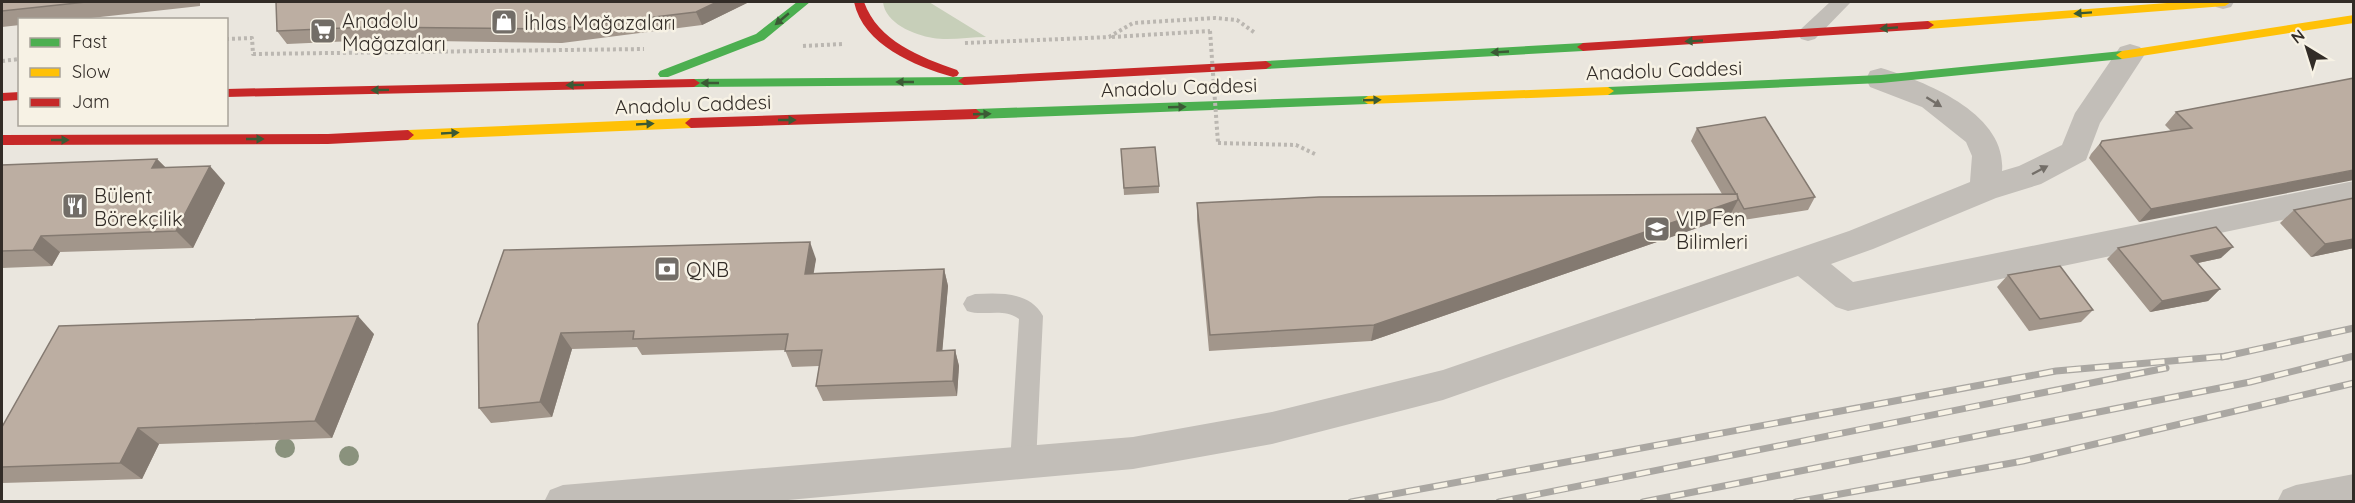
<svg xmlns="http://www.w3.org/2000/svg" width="2355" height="503" font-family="Quicksand,sans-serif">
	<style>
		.green { fill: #c7cfb9 }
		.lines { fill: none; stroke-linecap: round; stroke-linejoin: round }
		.path { stroke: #bbb7b1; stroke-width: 4; stroke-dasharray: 3 3; stroke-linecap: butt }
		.lane { fill: #c2beb8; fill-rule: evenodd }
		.street { fill: #c2beb8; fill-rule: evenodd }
		.fast { fill: #4caf50; fill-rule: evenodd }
		.slow { fill: #ffc107; fill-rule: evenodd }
		.jam { fill: #c62828; fill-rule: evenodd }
		.rail-casing { stroke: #aaa7a2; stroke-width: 7 }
		.rail { stroke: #f7f2e5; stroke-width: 4.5; stroke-dasharray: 14; stroke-linecap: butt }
		.path-bridge { stroke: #bbb7b1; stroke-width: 4; stroke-dasharray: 3 3; stroke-linecap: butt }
		.tree { fill: #8a927d }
		.wall { fill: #a2968b }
		.shaded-wall { fill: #847a71 }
		.building { fill: #bcaea2; stroke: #847a71; stroke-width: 1.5 }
		.oneway { fill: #3b5a35 }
		.oneway2 { fill: #736e68 }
		.labels { text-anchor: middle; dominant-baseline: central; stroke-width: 5; stroke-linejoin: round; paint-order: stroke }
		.poi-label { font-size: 20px; fill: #322c27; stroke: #f7f2e5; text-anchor: start }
		.street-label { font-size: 20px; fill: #322c27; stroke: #f7f2e5 }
	</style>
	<rect width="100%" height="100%" fill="#eae6de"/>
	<path class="green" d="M 883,2 L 929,2 L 986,37 C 969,37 949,41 933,38 C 914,35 885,23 883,2 Z"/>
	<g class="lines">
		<g class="path">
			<path d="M 1112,37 L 1210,31"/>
			<path d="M 226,39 L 252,38 L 253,54 L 644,49"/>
			<path d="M 965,43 L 1109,37 L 1133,23 L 1215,18 L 1237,20 L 1255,33"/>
			<path d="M 803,46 L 843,44"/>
			<path d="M 2,61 L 20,59"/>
			<path d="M 1218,143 L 1296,145 L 1317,155"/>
		</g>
		<g class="lane">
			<path d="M 1830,2 L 1851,2 L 1815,39 L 1808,41 L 1801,39 L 1798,34 L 1801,29 Z"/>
			<path d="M 2213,2 L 2234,2 L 2231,7 L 2223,9 L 2216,7 Z"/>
			<path d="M 975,294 C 999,293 1030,291 1043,316 L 1036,463 L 1032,471 L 1023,474 L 1014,471 L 1010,463 L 1019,319 C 1003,307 984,317 967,311 L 963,304 L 967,297 Z"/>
		</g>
		<g class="street">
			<path d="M 2130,44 L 2140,47 L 2145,54 L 2100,123 L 2086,160 L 2041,184 L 1996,198 L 1873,249 L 1831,264 L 1853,282 L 2354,181 L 2354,205 L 1848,311 L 1836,307 L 1798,276 L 1443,400 L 1272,444 L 1133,469 L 766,502 L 544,502 L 550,490 L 563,485 L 1133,437 L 1272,412 L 1443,370 L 1849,231 L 1970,182 L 1972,156 L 1966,142 L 1922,107 L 1870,87 L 1866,79 L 1870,71 L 1881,68 C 1927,82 2007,114 2002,171 L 2019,166 L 2062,145 L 2075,113 L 2120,47 Z"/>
			<path d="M 2354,474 L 2354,502 L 2277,502 L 2283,490 L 2296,485 Z"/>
		</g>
		<g class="fast">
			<path d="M 797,2 L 810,2 L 764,40 L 668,77 L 660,77 L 658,74 L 660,71 L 756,34 Z"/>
			<path d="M 1583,43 L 1589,47 L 1583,51 L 1266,69 L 1260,65 L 1266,61 Z"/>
			<path d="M 2122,51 L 2128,55 L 2122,59 L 1881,83 L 1608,95 L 1602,91 L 1608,87 L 1881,75 Z"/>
			<path d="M 964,77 L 970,81 L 964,85 L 694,87 L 688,83 L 694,79 Z"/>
			<path d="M 1368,96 L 1374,100 L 1368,104 L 976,119 L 970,114 L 976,109 Z"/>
		</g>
		<g class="slow">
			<path d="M 2180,2 L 2231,2 L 2225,6 L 1928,29 L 1922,25 L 1928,21 Z"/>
			<path d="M 2354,15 L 2354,23 L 2122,59 L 2116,55 L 2122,51 Z"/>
			<path d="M 1608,87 L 1614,91 L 1608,95 L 1368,104 L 1362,100 L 1368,96 Z"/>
			<path d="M 691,118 L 697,123 L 691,128 L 408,140 L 402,135 L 408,130 Z"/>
		</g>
		<g class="jam">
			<path d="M 854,2 L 864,2 C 878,41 920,57 957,70 L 959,73 L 957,76 L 953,77 C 915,66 863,45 854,2 Z"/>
			<path d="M 1928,21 L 1934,25 L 1928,29 L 1583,51 L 1577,47 L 1583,43 Z"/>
			<path d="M 1266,61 L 1272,65 L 1266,69 L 964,85 L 958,81 L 964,77 Z"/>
			<path d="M 694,79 L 700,83 L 694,87 L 226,97 L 226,89 Z"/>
			<path d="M 20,92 L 20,100 L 2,101 L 2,93 Z"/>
			<path d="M 976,109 L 982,114 L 976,119 L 691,128 L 685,123 L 691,118 Z"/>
			<path d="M 408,130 L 414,135 L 408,140 L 328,144 L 2,145 L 2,135 L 328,134 Z"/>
		</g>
		<defs>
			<g id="rail">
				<path d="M 2222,357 L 2354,328"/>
				<path d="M 1351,502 L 2056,371 L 2228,356"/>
				<path d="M 1499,502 L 2166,368"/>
				<path d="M 1643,502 L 2250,382 L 2354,356"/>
				<path d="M 1796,502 L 2023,461 L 2354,383"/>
			</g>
		</defs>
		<use href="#rail" class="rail-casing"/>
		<use href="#rail" class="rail"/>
		<path class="path-bridge" d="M 1210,31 L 1218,143"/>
	</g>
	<g class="tree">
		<circle cx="285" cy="448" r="10"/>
		<circle cx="349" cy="456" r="10"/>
	</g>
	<g class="wall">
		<path d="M 2,2 L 200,2 L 200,6 L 73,20 L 20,20 L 20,25 L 2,27 Z"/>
		<path d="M 747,3 L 702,25 L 562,43 L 375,40 L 287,44 L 277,31 Z"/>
		<path d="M 2354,78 L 2139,222 L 2089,158 L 2091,154 L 2102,141 L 2171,131 L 2165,125 L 2176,112 Z"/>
		<path d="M 1697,128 L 1815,197 L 1808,210 L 1737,221 L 1732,212 L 1729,217 L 1371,341 L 1209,351 L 1197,220 L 1197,203 L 1722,194 L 1691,141 Z"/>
		<path d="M 1121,149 L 1159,186 L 1159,193 L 1124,195 Z"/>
		<path d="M 157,159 L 165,167 L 225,183 L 193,248 L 60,252 L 52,266 L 2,268 L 2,165 Z"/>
		<path d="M 2294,210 L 2354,248 L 2311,257 L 2280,223 Z"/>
		<path d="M 2118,248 L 2221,258 L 2198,263 L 2220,289 L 2208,301 L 2150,312 L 2107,259 Z"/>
		<path d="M 816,259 L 813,273 L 944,269 L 948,286 L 942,351 L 955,350 L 959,366 L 957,396 L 823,401 L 816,386 L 819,366 L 792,367 L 785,350 L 642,355 L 637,347 L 572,349 L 552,417 L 491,423 L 479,408 L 478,324 Z"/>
		<path d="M 2008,275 L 2093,310 L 2081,322 L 2029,331 L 1997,287 Z"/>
		<path d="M 374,334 L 332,438 L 159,444 L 142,479 L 2,483 L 2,427 Z"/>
	</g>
	<g class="shaded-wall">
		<path d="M 717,2 L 747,2 L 747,3 L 702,25 L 696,12 Z"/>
		<path d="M 157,159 L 174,176 L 152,168 Z"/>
		<path d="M 210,166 L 225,183 L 193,248 L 176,231 Z"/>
		<path d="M 2354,170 L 2354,180 L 2139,222 L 2151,209 Z"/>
		<path d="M 1738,200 L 1729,217 L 1371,341 L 1374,325 Z"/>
		<path d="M 41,236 L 60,252 L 52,266 L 33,250 Z"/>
		<path d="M 2354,239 L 2354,248 L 2311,257 L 2325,244 Z"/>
		<path d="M 810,242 L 816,259 L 811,290 L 805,274 Z"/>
		<path d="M 2233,247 L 2221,258 L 2179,267 L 2191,256 Z"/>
		<path d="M 944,269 L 948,286 L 941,366 L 937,351 Z"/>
		<path d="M 2220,289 L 2208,301 L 2150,312 L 2162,301 Z"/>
		<path d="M 358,316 L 374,334 L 332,438 L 315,421 Z"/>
		<path d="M 561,333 L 572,349 L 552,417 L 540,402 Z"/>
		<path d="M 955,350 L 959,366 L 957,396 L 953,381 Z"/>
		<path d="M 138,428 L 159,444 L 142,479 L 120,463 Z"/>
	</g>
	<g class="building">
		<path d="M 2,2 L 86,2 L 2,11 Z"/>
		<path d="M 276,2 L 717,2 L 696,12 L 555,29 L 366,27 L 277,31 Z"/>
		<path d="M 2354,78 L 2354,170 L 2151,209 L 2100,145 L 2102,141 L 2192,128 L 2176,112 Z"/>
		<path d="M 1765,117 L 1815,197 L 1744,209 L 1738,198 L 1737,194 L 1736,194 L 1697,128 Z"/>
		<path d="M 1155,147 L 1159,186 L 1124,188 L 1121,149 Z"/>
		<path d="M 157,159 L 152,168 L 210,166 L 176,231 L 41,236 L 33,250 L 2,251 L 2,165 Z"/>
		<path d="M 1737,194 L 1738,200 L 1374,325 L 1210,335 L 1197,203 L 1319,197 Z"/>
		<path d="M 2354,198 L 2354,239 L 2325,244 L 2294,210 Z"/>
		<path d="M 2216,227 L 2233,247 L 2191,256 L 2220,289 L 2162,301 L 2118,248 Z"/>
		<path d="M 810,242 L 805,274 L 944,269 L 937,351 L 955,350 L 953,381 L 816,386 L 822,350 L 785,351 L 788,334 L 633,339 L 634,331 L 561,333 L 540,402 L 479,408 L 478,324 L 504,250 Z"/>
		<path d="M 2060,266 L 2093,310 L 2040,319 L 2008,275 Z"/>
		<path d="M 358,316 L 315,421 L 138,428 L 120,463 L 2,467 L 2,427 L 59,326 Z"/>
	</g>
	<defs><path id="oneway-solid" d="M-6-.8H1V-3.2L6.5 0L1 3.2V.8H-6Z" transform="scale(1.5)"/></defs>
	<g class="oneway">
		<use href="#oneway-solid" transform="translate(2083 13) rotate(176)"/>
		<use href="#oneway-solid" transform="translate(782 19) rotate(140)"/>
		<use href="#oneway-solid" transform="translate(1889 28) rotate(176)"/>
		<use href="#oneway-solid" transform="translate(1694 41) rotate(177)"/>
		<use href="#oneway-solid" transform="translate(1500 52) rotate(177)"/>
		<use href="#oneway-solid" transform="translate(905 82) rotate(180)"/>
		<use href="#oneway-solid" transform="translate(710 83) rotate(180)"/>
		<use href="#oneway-solid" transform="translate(575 85) rotate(179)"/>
		<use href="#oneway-solid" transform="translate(380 90) rotate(179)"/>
		<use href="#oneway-solid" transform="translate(1372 100) rotate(-2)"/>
		<use href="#oneway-solid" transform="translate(1177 107) rotate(-2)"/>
		<use href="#oneway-solid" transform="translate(982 114) rotate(-2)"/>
		<use href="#oneway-solid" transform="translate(787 120)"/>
		<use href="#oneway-solid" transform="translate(645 124) rotate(-3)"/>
		<use href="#oneway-solid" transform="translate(450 133) rotate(-3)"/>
		<use href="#oneway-solid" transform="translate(255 139)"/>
		<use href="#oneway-solid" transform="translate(60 140)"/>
	</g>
	<g class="oneway2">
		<use href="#oneway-solid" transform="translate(1934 102) rotate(32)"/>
		<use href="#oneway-solid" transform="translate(2040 170) rotate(-28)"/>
	</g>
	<defs>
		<symbol id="shop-square" viewBox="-11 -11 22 22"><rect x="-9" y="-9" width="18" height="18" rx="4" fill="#726d67" stroke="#f7f2e5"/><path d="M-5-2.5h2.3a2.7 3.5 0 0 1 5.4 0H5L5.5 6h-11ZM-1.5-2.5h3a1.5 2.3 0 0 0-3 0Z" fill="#fff"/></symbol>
		<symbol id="supermarket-square" viewBox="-11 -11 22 22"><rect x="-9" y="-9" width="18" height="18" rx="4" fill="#726d67" stroke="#f7f2e5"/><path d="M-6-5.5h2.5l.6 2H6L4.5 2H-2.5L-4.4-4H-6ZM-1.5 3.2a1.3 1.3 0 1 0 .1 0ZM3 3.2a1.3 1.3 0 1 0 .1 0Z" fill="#fff"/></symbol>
		<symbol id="restaurant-square" viewBox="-11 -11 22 22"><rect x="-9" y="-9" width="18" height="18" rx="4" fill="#726d67" stroke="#f7f2e5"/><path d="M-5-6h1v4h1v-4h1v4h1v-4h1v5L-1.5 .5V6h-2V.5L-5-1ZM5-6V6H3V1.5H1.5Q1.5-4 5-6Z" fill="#fff"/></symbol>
		<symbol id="school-square" viewBox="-11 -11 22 22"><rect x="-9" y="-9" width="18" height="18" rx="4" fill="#726d67" stroke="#f7f2e5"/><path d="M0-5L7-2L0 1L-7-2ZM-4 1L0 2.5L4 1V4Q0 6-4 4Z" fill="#fff"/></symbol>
		<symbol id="bank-square" viewBox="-11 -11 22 22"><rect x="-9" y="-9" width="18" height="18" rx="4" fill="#726d67" stroke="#f7f2e5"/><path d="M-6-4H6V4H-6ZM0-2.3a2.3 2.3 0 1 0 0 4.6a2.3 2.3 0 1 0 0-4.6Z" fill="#fff"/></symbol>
	</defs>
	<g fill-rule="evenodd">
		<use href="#shop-square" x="489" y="7" width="30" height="30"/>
		<use href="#supermarket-square" x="308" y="16" width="30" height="30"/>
		<use href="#restaurant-square" x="60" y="191" width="30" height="30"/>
		<use href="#school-square" x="1642" y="214" width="30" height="30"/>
		<use href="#bank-square" x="652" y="254" width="30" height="30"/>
	</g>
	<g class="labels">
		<g class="poi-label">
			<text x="342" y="20">Anadolu<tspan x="342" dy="23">Mağazaları</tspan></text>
			<text x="524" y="22">İhlas Mağazaları</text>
			<text x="94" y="195">Bülent<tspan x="94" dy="23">Börekçilik</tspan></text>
			<text x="1676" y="218">VIP Fen<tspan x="1676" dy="23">Bilimleri</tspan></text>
			<text x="686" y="269">QNB</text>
		</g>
		<g class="street-label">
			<text transform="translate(1664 70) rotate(-2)">Anadolu Caddesi</text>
			<text transform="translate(1179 87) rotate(-2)">Anadolu Caddesi</text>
			<text transform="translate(693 104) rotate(-2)">Anadolu Caddesi</text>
		</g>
	</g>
	<rect width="2355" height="503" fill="none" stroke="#322c27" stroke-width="6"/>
	<rect x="18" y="18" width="210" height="108" fill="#f7f2e5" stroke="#a8a399" stroke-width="1.5"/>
	<rect x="30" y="38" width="30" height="9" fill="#4caf50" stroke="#a8a399" stroke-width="1.5"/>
	<text x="72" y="48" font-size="18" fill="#322c27">Fast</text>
	<rect x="30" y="68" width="30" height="9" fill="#ffc107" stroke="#a8a399" stroke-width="1.5"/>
	<text x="72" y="78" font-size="18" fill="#322c27">Slow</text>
	<rect x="30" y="98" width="30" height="9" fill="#c62828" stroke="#a8a399" stroke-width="1.5"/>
	<text x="72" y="108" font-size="18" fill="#322c27">Jam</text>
	<g transform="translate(2307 48) rotate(322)" stroke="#f7f2e5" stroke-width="4.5" paint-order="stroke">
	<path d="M0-4.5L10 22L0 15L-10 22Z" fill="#322c27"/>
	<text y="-9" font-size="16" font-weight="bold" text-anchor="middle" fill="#322c27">N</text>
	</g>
</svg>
